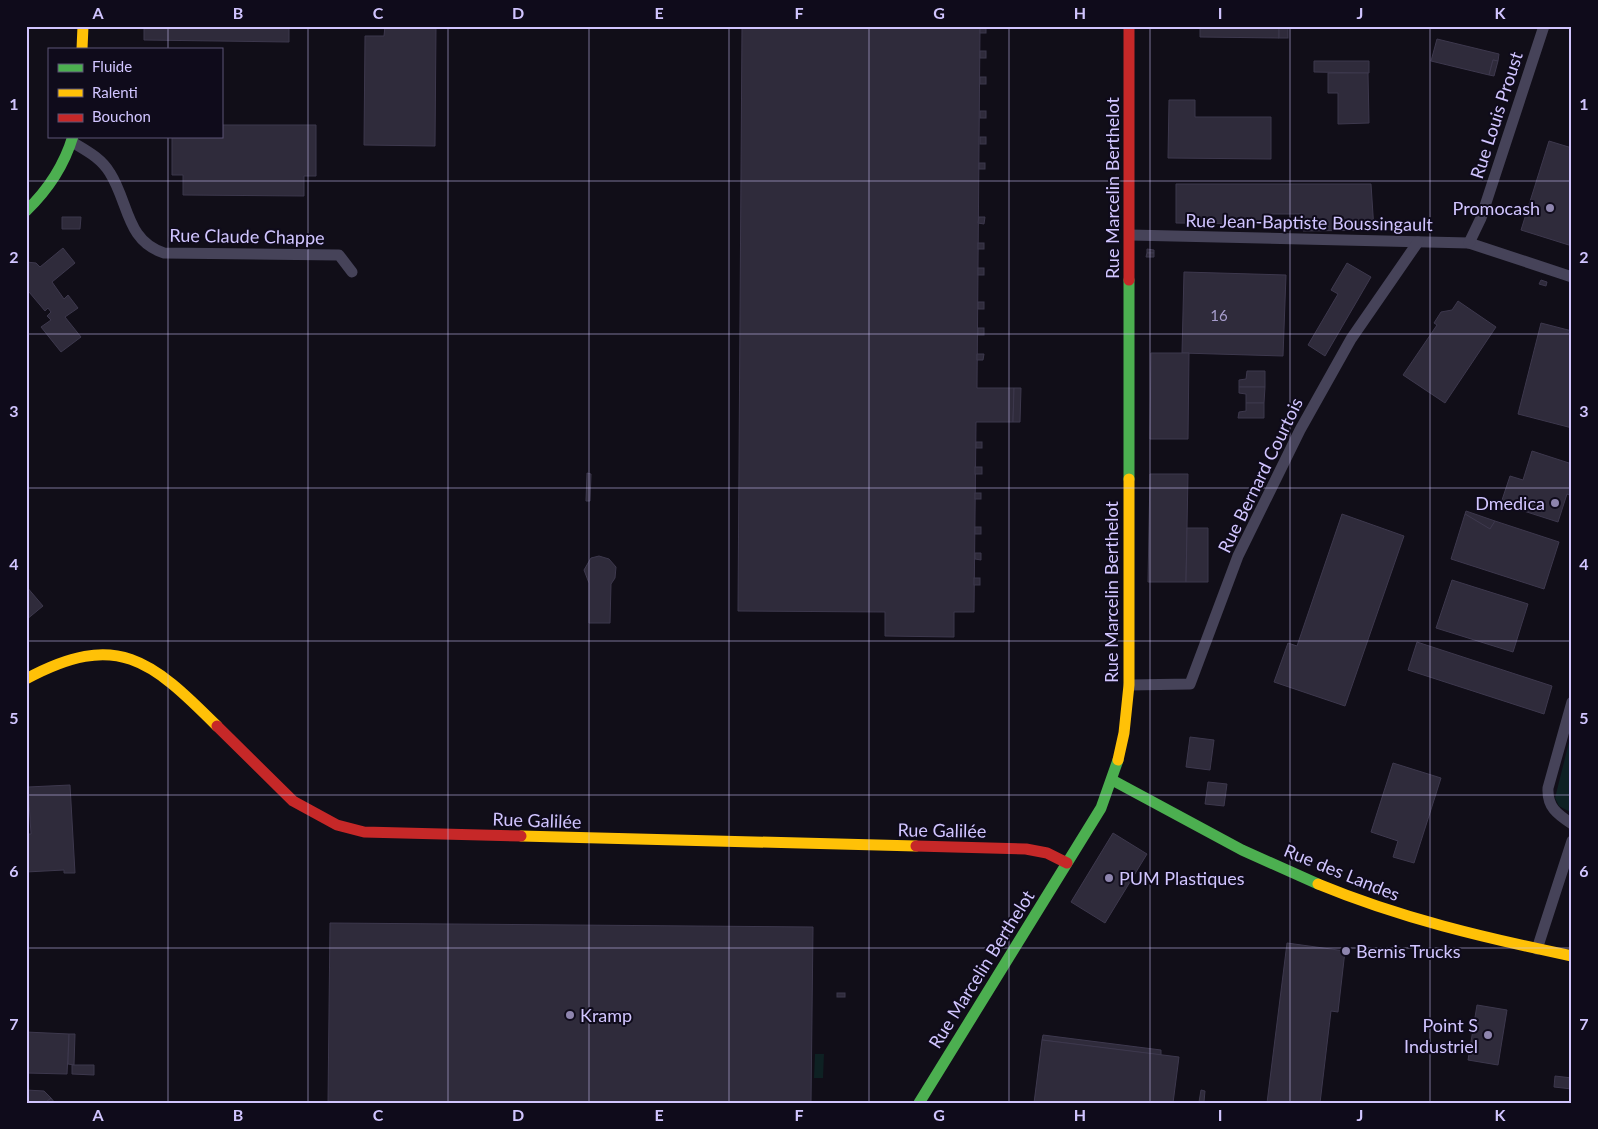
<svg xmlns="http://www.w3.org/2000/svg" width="1598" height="1129" font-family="Lato,sans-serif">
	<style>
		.green { fill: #0e2123 }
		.building { fill: #2f2b3b; stroke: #3d384d }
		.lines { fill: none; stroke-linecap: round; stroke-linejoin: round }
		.street { stroke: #464359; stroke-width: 11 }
		.fast { stroke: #4caf50; stroke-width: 11 }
		.slow { stroke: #ffc107; stroke-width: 11 }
		.jam { stroke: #c62828; stroke-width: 11 }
		.grid { fill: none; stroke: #d1c5ff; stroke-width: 1; stroke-opacity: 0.55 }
		.poi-dot { fill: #8e85ae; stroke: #0f0b1b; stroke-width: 2 }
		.labels { text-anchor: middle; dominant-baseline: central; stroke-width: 4; stroke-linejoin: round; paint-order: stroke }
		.number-label { font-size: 15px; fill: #a89ece }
		.street-label { font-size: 18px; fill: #d1c5ff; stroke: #0f0b1b }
		.poi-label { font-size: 18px; fill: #d1c5ff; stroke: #0f0b1b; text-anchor: end }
		.neatline { fill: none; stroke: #d1c5ff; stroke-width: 2 }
		.grid-label { font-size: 16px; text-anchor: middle; font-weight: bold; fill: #d1c5ff }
	</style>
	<rect width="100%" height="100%" fill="#110e18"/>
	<g class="green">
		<path d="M 1572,730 L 1572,813 L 1559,806 L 1555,798 Z"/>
		<path d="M 815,1054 L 824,1054 L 823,1078 L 814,1078 Z"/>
	</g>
	<g class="building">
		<path d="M 144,26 L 289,26 L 289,42 L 144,40 Z"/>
		<path d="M 385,26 L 436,26 L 435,146 L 364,145 L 365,36 L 384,36 Z"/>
		<path d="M 742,26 L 980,26 L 977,388 L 1014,388 L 1013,422 L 976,422 L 974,612 L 954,612 L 954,637 L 885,636 L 885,612 L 738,611 Z"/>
		<rect x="980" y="26" width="6" height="7"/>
		<path d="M 1200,26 L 1279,26 L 1279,38 L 1200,37 Z"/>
		<rect x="1279" y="26" width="9" height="12"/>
		<path d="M 1437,39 L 1499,54 L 1498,61 L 1493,60 L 1489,75 L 1431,61 Z"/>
		<rect x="980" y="51" width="6" height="7"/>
		<path d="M 1493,60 L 1498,61 L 1494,76 L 1489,75 Z"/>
		<path d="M 1314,61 L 1369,61 L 1369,73 L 1314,72 Z"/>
		<path d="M 1328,73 L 1368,73 L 1369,123 L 1338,124 L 1338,93 L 1328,93 Z"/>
		<rect x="980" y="77" width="6" height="7"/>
		<path d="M 1169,100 L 1195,100 L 1195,117 L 1271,117 L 1271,159 L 1168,158 Z"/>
		<rect x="980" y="111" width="6" height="7"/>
		<path d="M 221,125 L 316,125 L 316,176 L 304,176 L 304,196 L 183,195 L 183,175 L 172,175 L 172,136 L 221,136 Z"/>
		<rect x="980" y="137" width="6" height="7"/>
		<path d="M 1549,141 L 1572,148 L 1572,246 L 1521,230 Z"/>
		<rect x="979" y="163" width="6" height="6"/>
		<path d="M 1176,184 L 1371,184 L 1374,230 L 1303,231 L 1303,214 L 1269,214 L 1269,224 L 1176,223 Z"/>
		<path d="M 62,217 L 81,217 L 80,229 L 62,229 Z"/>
		<path d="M 979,217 L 985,217 L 984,224 L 978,223 Z"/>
		<rect x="978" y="243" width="6" height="6"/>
		<path d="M 63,248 L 75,263 L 52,282 L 64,299 L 68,295 L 78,308 L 65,317 L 81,337 L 61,352 L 41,327 L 51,320 L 47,316 L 51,312 L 48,308 L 45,311 L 29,292 L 26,295 L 26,262 L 36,263 L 40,267 Z"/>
		<path d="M 1147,249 L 1154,250 L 1154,253 L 1147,253 Z"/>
		<path d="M 1147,253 L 1154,253 L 1154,257 L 1146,257 Z"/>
		<path d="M 1347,263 L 1371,277 L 1325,356 L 1308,345 L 1338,294 L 1331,290 Z"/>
		<rect x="978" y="268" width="6" height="7"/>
		<path d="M 1184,272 L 1286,275 L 1283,356 L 1182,353 Z"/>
		<path d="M 1541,280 L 1547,282 L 1546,286 L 1539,284 Z"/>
		<path d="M 1458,301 L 1496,327 L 1445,403 L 1403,375 L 1437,325 L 1434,323 L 1441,312 L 1452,310 Z"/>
		<rect x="978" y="302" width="6" height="7"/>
		<path d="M 1541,323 L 1572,331 L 1572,428 L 1518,414 Z"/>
		<rect x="978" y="328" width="6" height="7"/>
		<path d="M 1151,353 L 1189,353 L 1188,439 L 1150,439 Z"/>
		<path d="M 977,354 L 984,354 L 983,360 L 977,360 Z"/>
		<path d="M 1247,371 L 1265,371 L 1265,387 L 1239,387 L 1239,380 L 1246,379 Z"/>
		<path d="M 1239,387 L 1265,387 L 1264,403 L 1246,403 L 1246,394 L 1239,393 Z"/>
		<path d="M 1014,388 L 1021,388 L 1020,422 L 1013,422 Z"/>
		<path d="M 1246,403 L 1264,403 L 1264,418 L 1238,418 L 1239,412 L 1246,411 Z"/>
		<rect x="976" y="442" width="6" height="6"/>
		<path d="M 1532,451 L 1572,464 L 1572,496 L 1567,494 L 1558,522 L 1505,505 L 1506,503 L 1502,500 L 1510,476 L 1523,480 Z"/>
		<rect x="975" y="467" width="7" height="7"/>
		<path d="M 587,473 L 591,474 L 590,501 L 586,501 Z"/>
		<path d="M 1150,474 L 1188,474 L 1186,582 L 1148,582 Z"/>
		<rect x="975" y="493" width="6" height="6"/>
		<path d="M 1466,511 L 1495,521 L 1490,529 L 1465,514 Z"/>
		<path d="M 1342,514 L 1404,536 L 1345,706 L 1274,682 L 1288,643 L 1297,646 Z"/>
		<path d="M 1465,514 L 1490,529 L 1495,521 L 1559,542 L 1544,589 L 1451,559 Z"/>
		<rect x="975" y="527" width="6" height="7"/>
		<path d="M 1187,528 L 1208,528 L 1208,582 L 1186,582 Z"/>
		<path d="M 975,553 L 981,553 L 981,560 L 975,559 Z"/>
		<path d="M 599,556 L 609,559 L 616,567 L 615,578 L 611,584 L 610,623 L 589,623 L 589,583 L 584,570 L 591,558 Z"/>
		<rect x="974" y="578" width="6" height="7"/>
		<path d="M 1452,580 L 1528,604 L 1513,652 L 1436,628 Z"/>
		<path d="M 26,586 L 43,606 L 26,620 Z"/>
		<path d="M 1417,642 L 1552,686 L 1544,714 L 1408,670 Z"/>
		<path d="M 1190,737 L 1214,740 L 1210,770 L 1186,767 Z"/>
		<path d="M 1393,763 L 1441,778 L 1414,863 L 1393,857 L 1398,841 L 1371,832 Z"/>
		<path d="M 1208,782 L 1227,784 L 1224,806 L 1205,804 Z"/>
		<path d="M 70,785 L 75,873 L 64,873 L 64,870 L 26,872 L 26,834 L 31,834 L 28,787 Z"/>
		<path d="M 1113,833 L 1147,854 L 1105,923 L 1071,902 Z"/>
		<path d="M 330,923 L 813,927 L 811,1103 L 328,1103 Z"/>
		<path d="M 1287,943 L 1345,951 L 1338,1012 L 1331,1011 L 1320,1103 L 1267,1103 Z"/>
		<rect x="837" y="993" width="8" height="4"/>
		<path d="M 1477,1005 L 1507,1010 L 1498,1065 L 1468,1060 Z"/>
		<path d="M 26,1032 L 69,1034 L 67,1074 L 26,1073 Z"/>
		<path d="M 69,1034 L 75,1034 L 74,1065 L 68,1064 Z"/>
		<path d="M 1043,1035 L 1161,1050 L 1161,1055 L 1042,1040 Z"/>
		<path d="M 1042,1040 L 1179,1057 L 1173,1103 L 1034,1103 Z"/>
		<path d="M 72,1065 L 94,1065 L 94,1075 L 72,1074 Z"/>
		<path d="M 1555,1076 L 1572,1078 L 1572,1089 L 1554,1087 Z"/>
		<path d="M 26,1090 L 44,1091 L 51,1098 L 46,1102 L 26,1102 Z"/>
		<path d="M 1201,1090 L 1205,1091 L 1204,1102 L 1199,1102 Z"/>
		<path d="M 51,1098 L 55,1103 L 33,1103 L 46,1102 Z"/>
	</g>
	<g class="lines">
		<g class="street">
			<path d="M 72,142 C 87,151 101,158 110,173 C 129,203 126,241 164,253 L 339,255 L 352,272"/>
			<path d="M 1130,235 L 1469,243 L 1572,277"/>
			<path d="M 1469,243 L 1481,218 L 1544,26"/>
			<path d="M 1129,685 L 1190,684 L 1238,556 L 1300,430 L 1351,339 L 1418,242"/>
			<path d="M 1572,702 L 1548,788 C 1547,807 1557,814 1572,824"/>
			<path d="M 1537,949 L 1572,841"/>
		</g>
		<g class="fast">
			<path d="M 26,211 C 48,190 64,166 73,136"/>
			<path d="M 1129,280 L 1129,479"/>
			<path d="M 1114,781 L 1242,850 L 1318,884"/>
			<path d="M 919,1103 L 1101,808 L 1118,760"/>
		</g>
		<g class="slow">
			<path d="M 82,49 L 83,26"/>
			<path d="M 26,679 C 117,630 151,660 217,726"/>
			<path d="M 1118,760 L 1124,733 L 1129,685 L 1129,479"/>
			<path d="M 521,836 L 916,846"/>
			<path d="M 1318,884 C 1400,918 1485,938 1572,956"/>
		</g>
		<g class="jam">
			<path d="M 1129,26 L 1129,280"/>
			<path d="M 217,726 L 293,801 L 337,825 L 364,832 L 521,836"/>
			<path d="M 916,846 L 1026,849 L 1047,853 L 1067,863"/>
		</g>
	</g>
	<path class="grid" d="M 168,26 L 168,49M 308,26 L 308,1103M 448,26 L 448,1103M 589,26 L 589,1103M 729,26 L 729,1103M 869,26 L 869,1103M 1009,26 L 1009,1103M 1150,26 L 1150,1103M 1290,26 L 1290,1103M 1430,26 L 1430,1103M 168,136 L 168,1103M 26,181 L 1572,181M 26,334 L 1572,334M 26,488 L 1572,488M 26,641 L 1572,641M 26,795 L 1572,795M 26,948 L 1572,948"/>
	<g class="poi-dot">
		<circle cx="1550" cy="208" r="5"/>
		<circle cx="1555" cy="503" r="5"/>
		<circle cx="1109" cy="878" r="5"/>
		<circle cx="1346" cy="951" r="5"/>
		<circle cx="570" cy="1015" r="5"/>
		<circle cx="1488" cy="1035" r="5"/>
	</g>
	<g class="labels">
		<g class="number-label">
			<text x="1219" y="315">16</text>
		</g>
		<g class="street-label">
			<text transform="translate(1496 115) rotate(-72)">Rue Louis Proust</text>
			<text transform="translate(1112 188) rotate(-90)">Rue Marcelin Berthelot</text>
			<text transform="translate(1309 222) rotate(1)">Rue Jean-Baptiste Boussingault</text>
			<text transform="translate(247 236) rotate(1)">Rue Claude Chappe</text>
			<text transform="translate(1260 475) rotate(-64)">Rue Bernard Courtois</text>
			<text transform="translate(1111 592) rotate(-90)">Rue Marcelin Berthelot</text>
			<text transform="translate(537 820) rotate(2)">Rue Galilée</text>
			<text transform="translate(942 830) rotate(1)">Rue Galilée</text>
			<text transform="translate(1342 872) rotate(22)">Rue des Landes</text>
			<text transform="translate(981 969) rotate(-58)">Rue Marcelin Berthelot</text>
		</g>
		<g class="poi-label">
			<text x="1540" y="208">Promocash</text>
			<text x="1545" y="503">Dmedica</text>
			<text x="1119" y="878" text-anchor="start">PUM Plastiques</text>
			<text x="1356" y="951" text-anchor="start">Bernis Trucks</text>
			<text x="580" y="1015" text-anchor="start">Kramp</text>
			<text x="1478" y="1025">Point S<tspan x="1478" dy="21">Industriel</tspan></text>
		</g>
	</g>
	<rect width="1598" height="1129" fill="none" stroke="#0f0b1b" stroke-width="55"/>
	<rect x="48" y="48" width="175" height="90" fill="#0f0b1b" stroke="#5d5576"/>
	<rect x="58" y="64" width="25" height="8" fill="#4caf50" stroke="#5d5576"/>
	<text x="92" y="72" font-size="15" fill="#d1c5ff">Fluide</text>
	<rect x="58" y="89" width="25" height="8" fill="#ffc107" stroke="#5d5576"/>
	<text x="92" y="98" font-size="15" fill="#d1c5ff">Ralenti</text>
	<rect x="58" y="114" width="25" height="8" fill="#c62828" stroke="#5d5576"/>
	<text x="92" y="122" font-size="15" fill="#d1c5ff">Bouchon</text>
	<rect x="28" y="28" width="1542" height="1074" class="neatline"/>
	<g class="grid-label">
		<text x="98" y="19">A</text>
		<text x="238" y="19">B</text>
		<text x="378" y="19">C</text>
		<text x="518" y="19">D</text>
		<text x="659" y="19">E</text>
		<text x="799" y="19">F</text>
		<text x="939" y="19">G</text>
		<text x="1080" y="19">H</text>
		<text x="1220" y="19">I</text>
		<text x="1360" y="19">J</text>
		<text x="1500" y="19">K</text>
		<text x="14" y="110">1</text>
		<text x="1584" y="110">1</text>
		<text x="14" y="263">2</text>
		<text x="1584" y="263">2</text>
		<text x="14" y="417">3</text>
		<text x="1584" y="417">3</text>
		<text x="14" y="570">4</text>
		<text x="1584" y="570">4</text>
		<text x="14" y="724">5</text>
		<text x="1584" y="724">5</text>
		<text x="14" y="877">6</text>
		<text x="1584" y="877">6</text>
		<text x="14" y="1030">7</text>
		<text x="1584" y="1030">7</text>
		<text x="98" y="1121">A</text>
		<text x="238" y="1121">B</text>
		<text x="378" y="1121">C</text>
		<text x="518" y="1121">D</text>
		<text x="659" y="1121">E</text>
		<text x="799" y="1121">F</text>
		<text x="939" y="1121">G</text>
		<text x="1080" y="1121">H</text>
		<text x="1220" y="1121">I</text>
		<text x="1360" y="1121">J</text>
		<text x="1500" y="1121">K</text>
	</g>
</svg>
